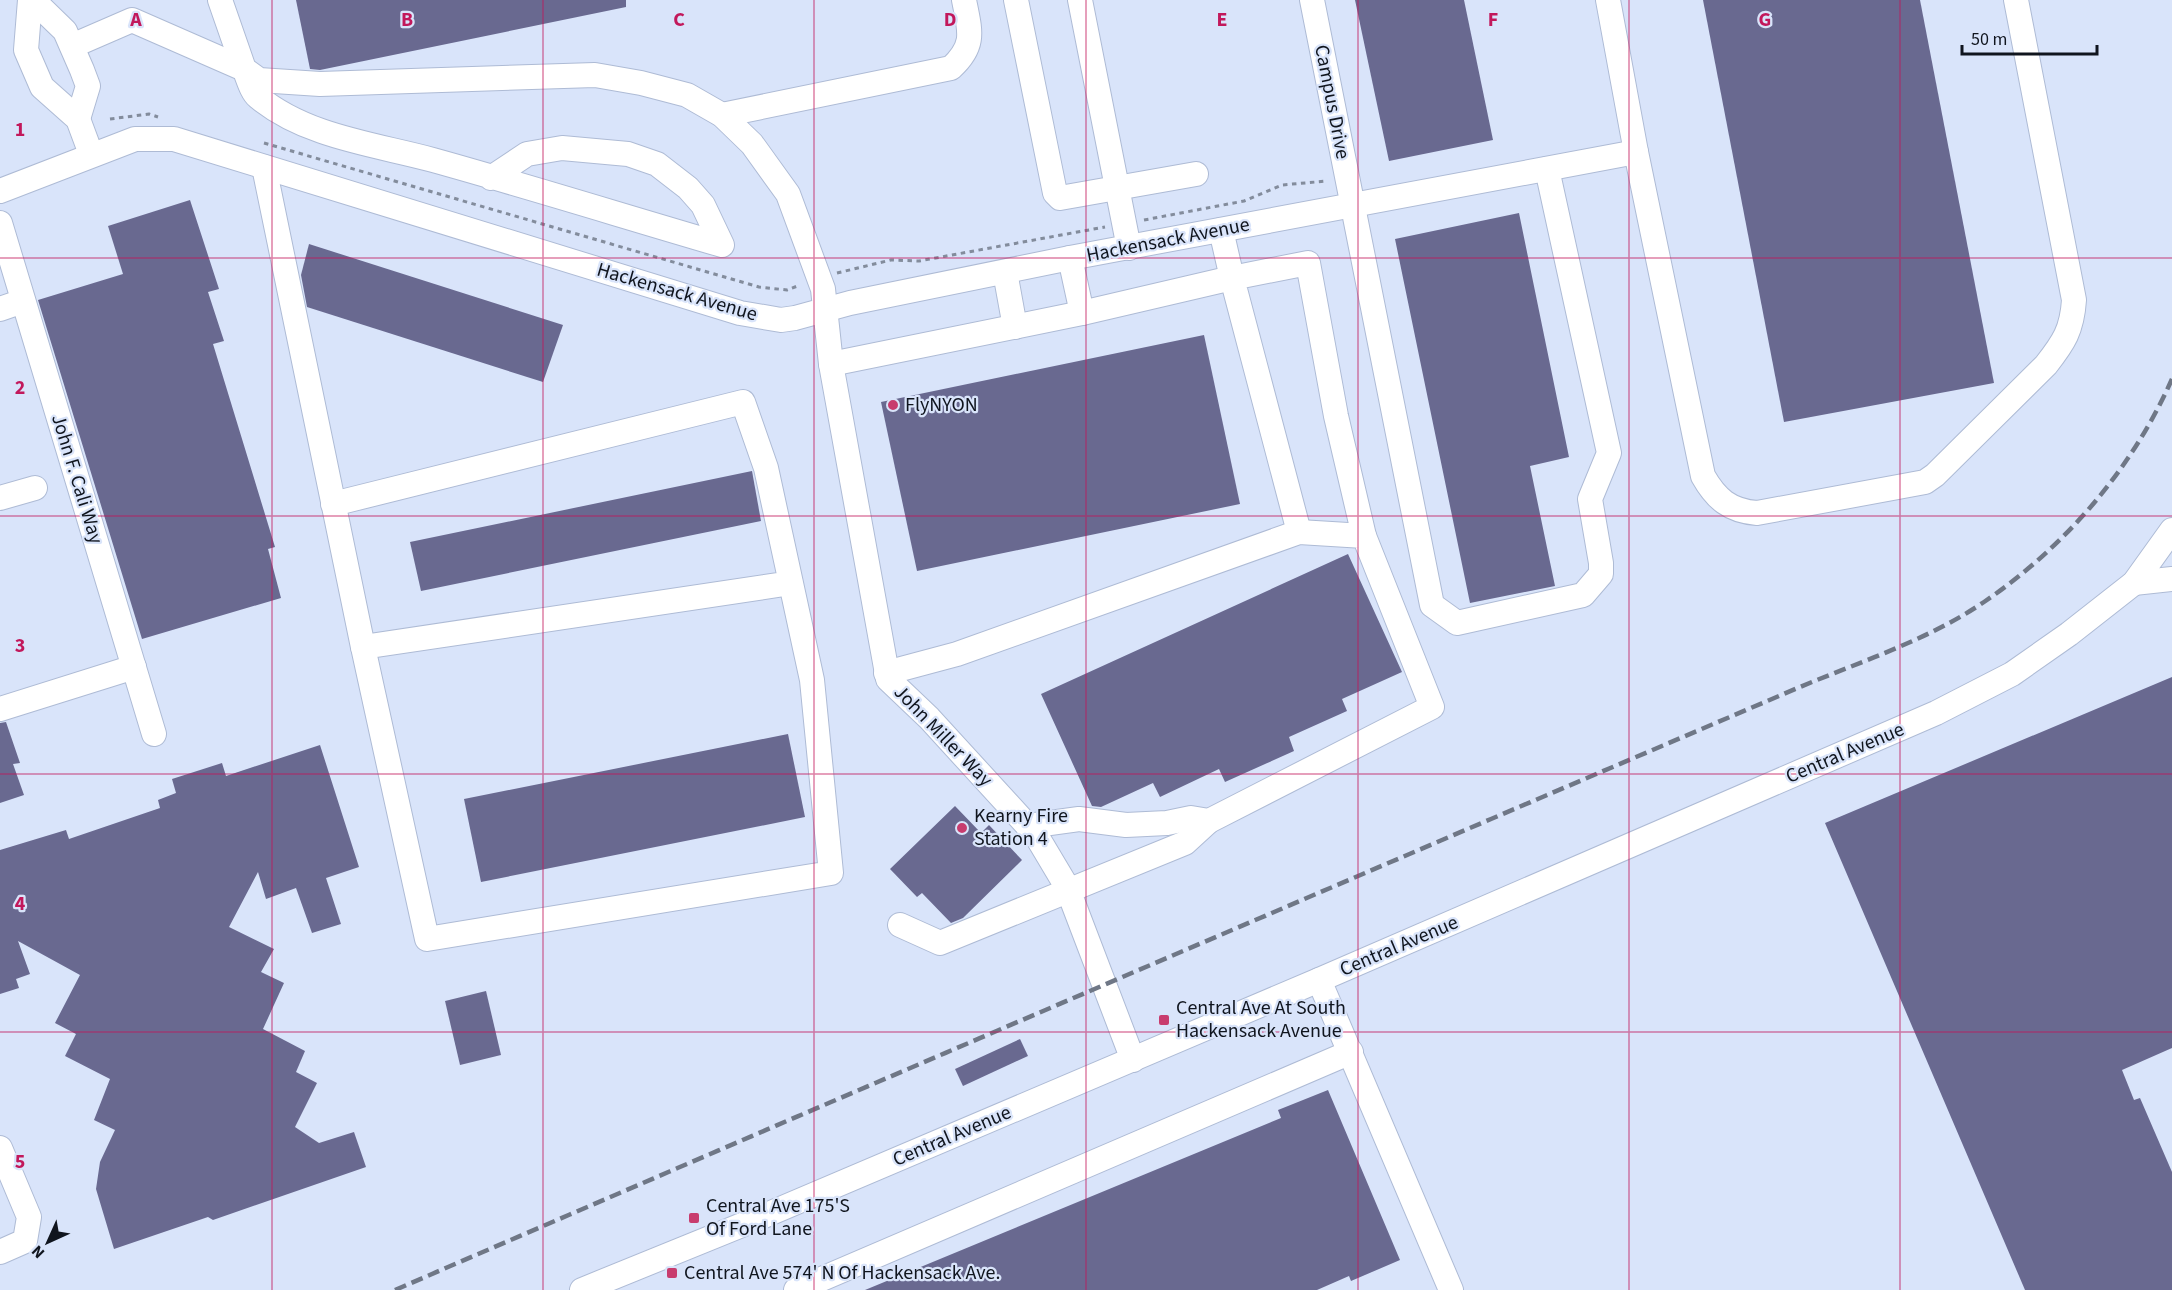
<svg xmlns="http://www.w3.org/2000/svg" width="2172" height="1290" font-family="'Source Sans 3',sans-serif">
	<style>
		.building { fill: #696990 }
		.lines { fill: none; stroke-linecap: round; stroke-linejoin: round }
		.minor-casing { stroke: #aebbd5; stroke-width: 26 }
		.path { stroke: #838c9c; stroke-width: 3; stroke-dasharray: 4.5 4.5; stroke-linecap: butt }
		.minor { stroke: #fff; stroke-width: 24 }
		.rail { stroke: #6f7786; stroke-width: 4.5; stroke-dasharray: 12 6; stroke-linecap: butt }
		.grid { fill: none; stroke: #c2185b; stroke-width: 1.5; stroke-opacity: 0.55 }
		.poi-dot { fill: #c83c6e; stroke: #d9e4fa; stroke-width: 2 }
		.labels { text-anchor: middle; dominant-baseline: central; stroke-width: 4.5; stroke-linejoin: round; paint-order: stroke }
		.street-label { font-size: 20px; fill: #10151e; stroke: #d9e4fa }
		.poi-label { font-size: 20px; fill: #10151e; stroke: #d9e4fa; text-anchor: start }
		.grid-label { font-size: 20px; text-anchor: middle; font-weight: bold; fill: #c2185b; stroke: #d9e4fa; stroke-width: 4.5; stroke-linejoin: round; paint-order: stroke }
	</style>
	<rect width="100%" height="100%" fill="#d9e4fa"/>
	<g class="building">
		<path d="M 296,0 L 626,0 L 626,7 L 320,70 L 310,69 Z"/>
		<path d="M 1355,0 L 1464,0 L 1493,140 L 1389,161 Z"/>
		<path d="M 1703,0 L 1920,0 L 1994,383 L 1784,422 Z"/>
		<path d="M 190,200 L 219,289 L 208,292 L 224,341 L 213,344 L 275,547 L 268,549 L 281,598 L 142,639 L 38,300 L 123,274 L 108,226 Z"/>
		<path d="M 1519,213 L 1569,457 L 1530,466 L 1555,586 L 1470,603 L 1395,239 Z"/>
		<path d="M 309,244 L 563,325 L 543,382 L 307,307 L 301,275 Z"/>
		<path d="M 1204,335 L 1240,504 L 917,571 L 881,402 Z"/>
		<path d="M 752,471 L 761,521 L 421,591 L 410,542 Z"/>
		<path d="M 1348,554 L 1402,672 L 1342,699 L 1347,711 L 1289,737 L 1294,751 L 1225,782 L 1219,769 L 1160,797 L 1153,783 L 1101,807 L 1092,806 L 1041,694 Z"/>
		<path d="M 2172,677 L 2172,1048 L 2122,1070 L 2134,1100 L 2140,1098 L 2172,1172 L 2172,1290 L 2025,1290 L 1825,823 Z"/>
		<path d="M 6,722 L 20,763 L 13,764 L 24,795 L 0,803 L 0,723 Z"/>
		<path d="M 788,734 L 805,817 L 481,882 L 464,799 Z"/>
		<path d="M 320,745 L 359,867 L 326,878 L 341,924 L 312,933 L 296,888 L 266,899 L 258,872 L 229,927 L 274,949 L 261,972 L 284,983 L 263,1029 L 305,1051 L 296,1072 L 317,1083 L 295,1127 L 319,1143 L 354,1132 L 366,1167 L 213,1220 L 208,1217 L 114,1249 L 96,1189 L 100,1162 L 115,1130 L 94,1120 L 110,1079 L 65,1056 L 76,1034 L 55,1023 L 80,975 L 18,941 L 30,974 L 16,979 L 19,988 L 0,994 L 0,850 L 66,830 L 69,839 L 160,808 L 158,800 L 176,793 L 172,779 L 222,763 L 226,776 Z"/>
		<path d="M 955,806 L 981,833 L 989,825 L 1022,860 L 963,918 L 951,923 L 922,893 L 917,897 L 890,869 Z"/>
		<path d="M 486,991 L 501,1055 L 460,1065 L 445,1001 Z"/>
		<path d="M 1020,1039 L 1028,1056 L 963,1086 L 955,1069 Z"/>
		<path d="M 1328,1090 L 1400,1260 L 1351,1281 L 1349,1276 L 1317,1290 L 865,1290 L 1281,1118 L 1278,1110 Z"/>
	</g>
	<g class="lines">
		<defs>
			<g id="minor">
				<path d="M 30,0 L 26,50 L 42,87 L 78,119 L 91,154"/>
				<path d="M 33,0 L 65,31 L 82,70 L 88,86 L 78,119"/>
				<path d="M 220,0 L 244,69 L 259,80 L 320,84 L 595,75 L 641,83 L 687,95 L 722,115 L 752,144 L 788,194 L 823,289 L 831,364 L 888,679 L 929,718 L 1036,835 L 1067,887 L 1133,1060"/>
				<path d="M 1016,0 L 1055,193 L 1060,198 L 1196,174"/>
				<path d="M 1080,0 L 1129,248"/>
				<path d="M 1312,0 L 1432,605 L 1457,623 L 1583,595 L 1601,574 L 1601,563 L 1590,499 L 1609,453 L 1547,169"/>
				<path d="M 72,46 L 132,20 L 244,69 C 248,77 251,91 258,97 C 307,137 374,144 433,160 C 530,187 626,217 722,245 L 703,205 L 688,188 L 657,164 L 628,154 L 562,148 L 527,154 L 491,178"/>
				<path d="M 722,115 L 951,68 C 976,45 970,31 964,0"/>
				<path d="M 1636,152 L 1703,476 C 1716,499 1730,511 1757,513 L 1925,482 L 1935,475 L 2046,365 C 2064,342 2072,330 2074,300 L 2016,0"/>
				<path d="M 264,167 L 363,647"/>
				<path d="M 0,191 L 135,139 L 174,139 L 740,313 L 781,320 L 795,318 L 850,303 L 1070,258 L 1636,152 L 1608,0"/>
				<path d="M 0,223 L 154,734"/>
				<path d="M 1070,258 L 1082,313"/>
				<path d="M 1005,272 L 1015,327"/>
				<path d="M 0,309 L 23,301"/>
				<path d="M 831,364 L 1082,313 L 1232,278 L 1221,230"/>
				<path d="M 0,498 L 35,488"/>
				<path d="M 333,504 L 743,402 L 766,468 L 812,680 L 831,873 L 427,939 L 363,647 L 791,583"/>
				<path d="M 1299,532 L 1232,278 L 1308,263 L 1336,416 L 1364,536"/>
				<path d="M 2134,583 L 2172,579"/>
				<path d="M 886,673 L 957,654 L 1299,532 L 1364,536 L 1432,707 L 1209,821 L 1191,818 L 1167,823 L 1126,825 L 1079,819 L 1028,826"/>
				<path d="M 0,709 L 134,667"/>
				<path d="M 900,925 L 940,943 L 1185,843 L 1209,821"/>
				<path d="M 1319,980 L 1451,1290"/>
				<path d="M 0,1148 L 29,1217 L 25,1241 L 0,1252"/>
				<path d="M 582,1290 L 764,1216 L 1319,980 L 1936,713 L 2012,674 L 2069,634 L 2134,583 L 2172,530"/>
				<path d="M 796,1290 L 1351,1052"/>
			</g>
		</defs>
		<use href="#minor" class="minor-casing"/>
		<g class="path">
			<path d="M 110,119 L 149,114 L 158,117"/>
			<path d="M 264,143 L 759,287 L 787,290 L 800,285"/>
			<path d="M 1144,220 L 1244,201 L 1282,185 L 1327,181"/>
			<path d="M 837,273 L 891,260 L 919,261 L 1105,227"/>
		</g>
		<use href="#minor" class="minor"/>
		<path class="rail" d="M 395,1290 C 760,1132 1125,976 1491,819 C 1594,775 1697,731 1800,687 C 1862,661 1928,640 1984,602 C 2066,546 2132,469 2172,379"/>
	</g>
	<path class="grid" d="M 272,0 L 272,1290M 543,0 L 543,1290M 814,0 L 814,1290M 1086,0 L 1086,1290M 1358,0 L 1358,1290M 1629,0 L 1629,1290M 1900,0 L 1900,1290M 0,258 L 2172,258M 0,516 L 2172,516M 0,774 L 2172,774M 0,1032 L 2172,1032"/>
	<g class="poi-dot">
		<circle cx="893" cy="405" r="6"/>
		<circle cx="962" cy="828" r="6"/>
		<rect x="1158" y="1014" width="12" height="12" rx="3"/>
		<rect x="688" y="1212" width="12" height="12" rx="3"/>
		<rect x="666" y="1267" width="12" height="12" rx="3"/>
	</g>
	<g class="labels">
		<g class="street-label">
			<text transform="translate(1332 102) rotate(79)">Campus Drive</text>
			<text transform="translate(1168 240) rotate(-11)">Hackensack Avenue</text>
			<text transform="translate(677 292) rotate(16)">Hackensack Avenue</text>
			<text transform="translate(77 479) rotate(73)">John F. Cali Way</text>
			<text transform="translate(943 736) rotate(46)">John Miller Way</text>
			<text transform="translate(1845 753) rotate(-23)">Central Avenue</text>
			<text transform="translate(1399 946) rotate(-23)">Central Avenue</text>
			<text transform="translate(952 1136) rotate(-23)">Central Avenue</text>
		</g>
		<g class="poi-label">
			<text x="905" y="405">FlyNYON</text>
			<text x="974" y="816">Kearny Fire<tspan x="974" dy="23">Station 4</tspan></text>
			<text x="1176" y="1008">Central Ave At South<tspan x="1176" dy="23">Hackensack Avenue</tspan></text>
			<text x="706" y="1206">Central Ave 175'S<tspan x="706" dy="23">Of Ford Lane</tspan></text>
			<text x="684" y="1273">Central Ave 574' N Of Hackensack Ave.</text>
		</g>
	</g>
	<g class="grid-label">
		<text x="136" y="26">A</text>
		<text x="407" y="26">B</text>
		<text x="679" y="26">C</text>
		<text x="950" y="26">D</text>
		<text x="1222" y="26">E</text>
		<text x="1493" y="26">F</text>
		<text x="1765" y="26">G</text>
		<text x="20" y="136">1</text>
		<text x="20" y="394">2</text>
		<text x="20" y="652">3</text>
		<text x="20" y="910">4</text>
		<text x="20" y="1168">5</text>
	</g>
	<g transform="translate(48 1242) rotate(225)" stroke="#d9e4fa" stroke-width="4.5" paint-order="stroke">
	<path d="M0-4.5L10 22L0 15L-10 22Z" fill="#10151e"/>
	<text y="-9" font-size="16" font-weight="bold" text-anchor="middle" fill="#10151e">N</text>
	</g>
	<path d="M1962 45v9h135v-9" fill="none" stroke="#10151e" stroke-width="3"/>
	<text x="1971" y="45" font-size="18" fill="#10151e" stroke="#d9e4fa" stroke-width="4.5" paint-order="stroke">50 m</text>
</svg>
